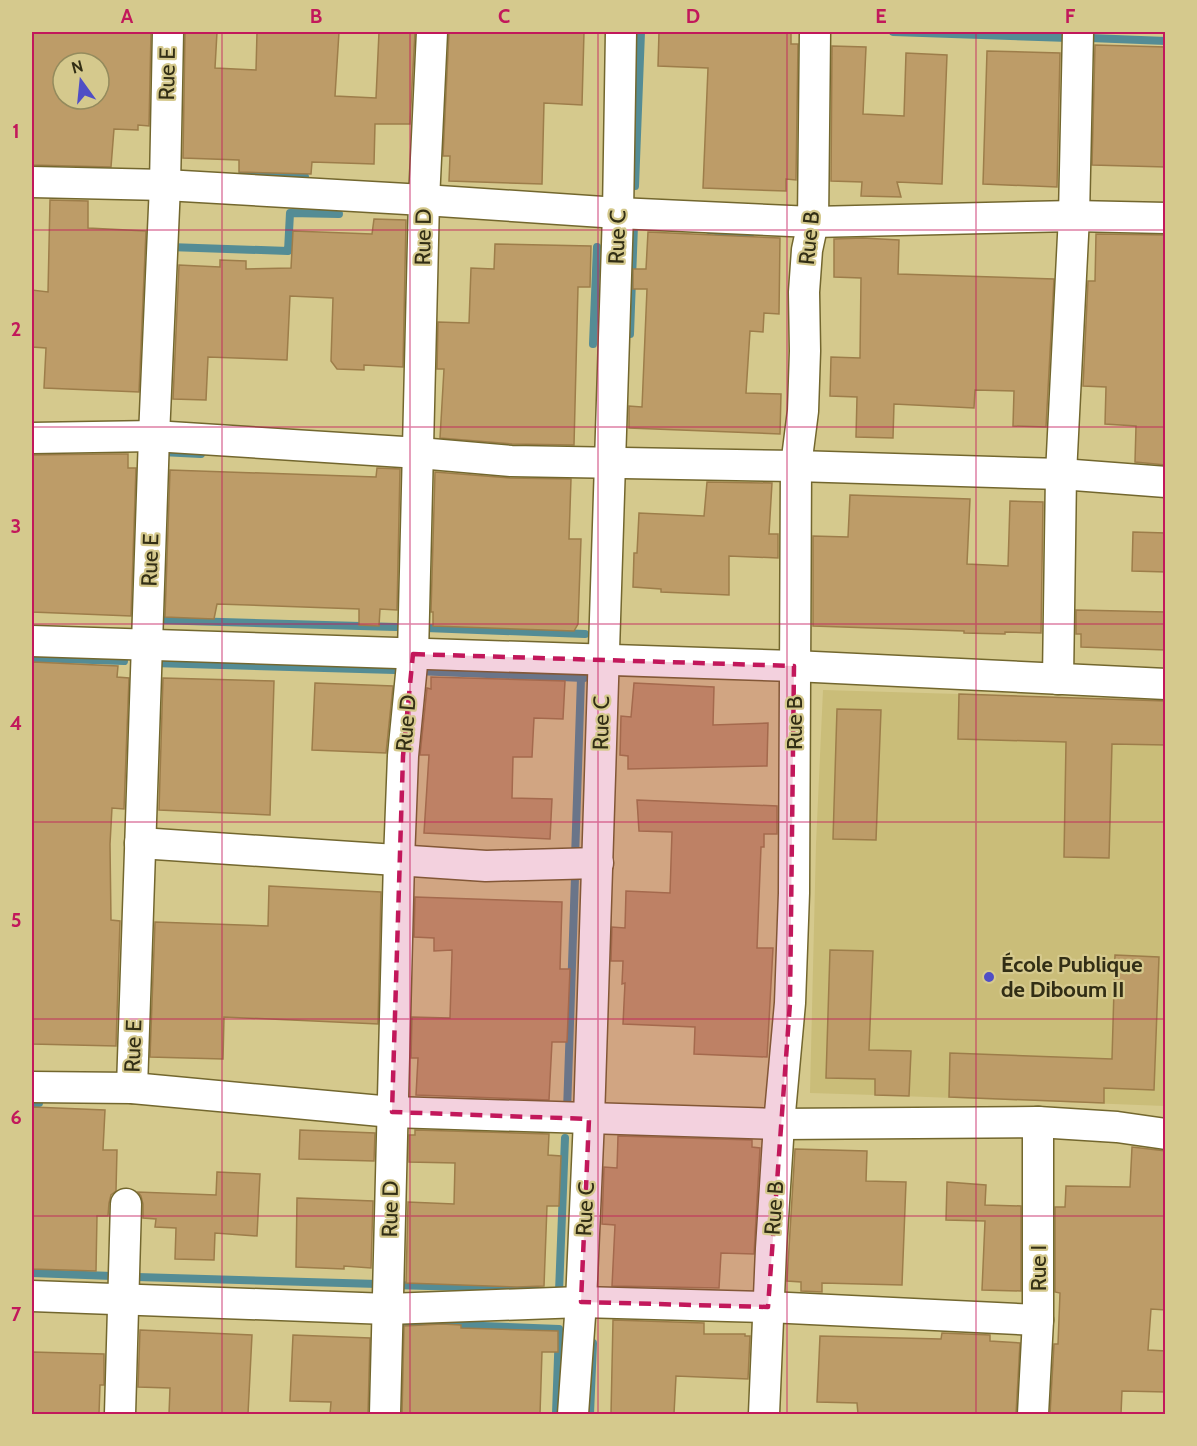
<svg xmlns="http://www.w3.org/2000/svg" width="1197" height="1446" font-family="Cabin,sans-serif">
	<style>
		.built { fill: #cabd79 }
		.lines { fill: none; stroke-linecap: round; stroke-linejoin: round }
		.stream { stroke: #548c95; stroke-width: 8 }
		.building { fill: #bd9c68; stroke: #9d7d4a; stroke-width: 1.5; fill-rule: evenodd }
		.minor-casing { stroke: #73672e; stroke-width: 33 }
		.minor { stroke: #fff; stroke-width: 30 }
		.marked { fill: #c2185b; fill-opacity: 0.2; stroke: #c2185b; stroke-width: 4.5; stroke-dasharray: 12 8; stroke-linejoin: round }
		.grid { fill: none; stroke: #c2185b; stroke-width: 1.5; stroke-opacity: 0.55 }
		.poi-dot { fill: #504ec5; stroke: #d5c98d; stroke-width: 2 }
		.labels { text-anchor: middle; dominant-baseline: central; stroke-width: 4.5; stroke-linejoin: round; paint-order: stroke }
		.street-label { font-size: 22px; fill: #322e15; stroke: #d5c98d }
		.poi-label { font-size: 22px; font-weight: bold; fill: #322e15; stroke: #d5c98d; text-anchor: start }
		.neatline { fill: none; stroke: #c2185b; stroke-width: 2 }
		.grid-label { font-size: 20px; text-anchor: middle; font-weight: bold; fill: #c2185b }
	</style>
	<rect width="100%" height="100%" fill="#d5c98d"/>
	<path class="built" d="M 823,690 L 1165,700 L 1165,1106 L 875,1095 L 810,1093 L 816,844 Z"/>
	<g class="lines">
		<g class="stream">
			<path d="M 893,32 L 1069,38"/>
			<path d="M 1090,38 L 1166,41"/>
			<path d="M 242,175 L 305,177"/>
			<path d="M 635,186 L 641,32"/>
			<path d="M 709,230 L 718,231 L 718,233 L 750,234"/>
			<path d="M 169,247 L 288,251 L 290,213 L 339,214"/>
			<path d="M 630,334 L 634,225"/>
			<path d="M 593,344 L 597,247"/>
			<path d="M 161,452 L 201,454"/>
			<path d="M 154,618 L 154,620 L 396,627"/>
			<path d="M 426,628 L 585,634"/>
			<path d="M 32,658 L 124,661"/>
			<path d="M 153,663 L 395,670"/>
			<path d="M 416,671 L 584,678"/>
			<path d="M 575,858 L 581,678"/>
			<path d="M 32,1103 L 39,1103"/>
			<path d="M 567,1111 L 575,877"/>
			<path d="M 32,1273 L 112,1276"/>
			<path d="M 137,1277 L 378,1284"/>
			<path d="M 392,1285 L 535,1289"/>
			<path d="M 559,1292 L 565,1138"/>
			<path d="M 403,1323 L 559,1329 L 556,1414"/>
			<path d="M 590,1414 L 593,1343"/>
		</g>
	</g>
	<g class="building">
		<path d="M 32,32 L 151,32 L 149,126 L 138,125 L 138,130 L 114,129 L 111,167 L 32,165 ZM 63,63 L 99,63 L 99,99 L 63,99 Z"/>
		<path d="M 185,32 L 217,32 L 215,68 L 256,70 L 257,32 L 339,32 L 335,96 L 376,98 L 379,32 L 415,32 L 410,124 L 375,124 L 374,164 L 312,162 L 311,174 L 239,172 L 239,160 L 183,158 Z"/>
		<path d="M 449,32 L 584,32 L 582,105 L 544,103 L 542,184 L 449,181 L 450,156 L 443,156 Z"/>
		<path d="M 659,32 L 791,32 L 791,44 L 798,44 L 796,180 L 786,179 L 786,191 L 703,188 L 708,68 L 658,66 Z"/>
		<path d="M 1095,45 L 1166,47 L 1166,167 L 1092,165 Z"/>
		<path d="M 832,46 L 866,47 L 863,114 L 904,116 L 906,53 L 947,55 L 942,184 L 897,182 L 901,197 L 861,196 L 862,182 L 831,181 Z"/>
		<path d="M 987,51 L 1060,53 L 1057,187 L 983,184 Z"/>
		<path d="M 50,200 L 88,201 L 88,228 L 146,231 L 139,392 L 44,388 L 46,348 L 32,347 L 32,290 L 48,292 Z"/>
		<path d="M 374,219 L 406,220 L 403,367 L 364,365 L 364,370 L 337,369 L 331,361 L 333,298 L 290,296 L 287,360 L 208,357 L 206,400 L 173,399 L 179,265 L 220,267 L 220,260 L 246,261 L 246,269 L 291,268 L 293,231 L 372,234 Z"/>
		<path d="M 648,232 L 780,238 L 779,314 L 764,313 L 763,332 L 750,331 L 746,393 L 781,394 L 780,434 L 629,428 L 629,406 L 642,407 L 647,289 L 633,289 L 633,269 L 646,269 Z"/>
		<path d="M 1096,234 L 1166,235 L 1166,465 L 1135,462 L 1136,426 L 1105,424 L 1106,387 L 1083,386 L 1088,281 L 1095,281 Z"/>
		<path d="M 863,238 L 899,240 L 898,274 L 1054,279 L 1046,427 L 1013,426 L 1014,391 L 975,390 L 974,408 L 894,404 L 893,438 L 856,437 L 857,397 L 830,396 L 831,357 L 860,358 L 861,278 L 834,277 L 834,239 Z"/>
		<path d="M 495,244 L 591,246 L 590,287 L 578,287 L 574,445 L 512,444 L 440,438 L 444,369 L 437,369 L 438,322 L 469,323 L 471,268 L 494,269 Z"/>
		<path d="M 110,454 L 128,454 L 128,468 L 136,468 L 131,616 L 32,612 L 32,455 Z"/>
		<path d="M 377,468 L 400,469 L 397,610 L 380,609 L 379,626 L 359,625 L 359,609 L 217,604 L 214,619 L 165,617 L 170,470 L 376,477 Z"/>
		<path d="M 435,472 L 510,478 L 571,479 L 569,539 L 581,539 L 578,624 L 574,631 L 433,626 L 433,612 L 431,612 Z"/>
		<path d="M 707,482 L 772,483 L 769,534 L 778,534 L 778,558 L 729,556 L 729,595 L 661,592 L 661,589 L 633,587 L 634,553 L 637,553 L 639,513 L 704,516 Z"/>
		<path d="M 850,495 L 970,499 L 967,564 L 1008,566 L 1010,501 L 1043,502 L 1041,633 L 1005,632 L 1005,634 L 964,633 L 964,631 L 813,626 L 813,536 L 848,537 Z"/>
		<path d="M 1133,532 L 1166,533 L 1166,572 L 1132,571 Z"/>
		<path d="M 1076,610 L 1166,612 L 1166,650 L 1081,647 L 1081,634 L 1076,634 Z"/>
		<path d="M 33,662 L 118,666 L 117,677 L 129,678 L 124,809 L 112,808 L 110,844 L 111,920 L 120,921 L 116,1046 L 32,1044 L 32,868 L 33,820 L 32,820 L 32,702 Z"/>
		<path d="M 431,677 L 565,681 L 563,719 L 534,718 L 532,757 L 513,757 L 512,798 L 552,799 L 550,839 L 424,833 L 429,755 L 420,755 L 427,688 L 431,689 Z"/>
		<path d="M 163,678 L 274,681 L 270,815 L 159,810 Z"/>
		<path d="M 315,683 L 393,686 L 386,753 L 312,750 Z"/>
		<path d="M 634,683 L 714,687 L 713,725 L 768,723 L 767,766 L 628,769 L 628,756 L 620,755 L 621,716 L 631,717 Z"/>
		<path d="M 959,694 L 1166,701 L 1166,745 L 1112,744 L 1109,858 L 1064,857 L 1066,742 L 958,739 Z"/>
		<path d="M 837,709 L 881,710 L 876,840 L 833,839 Z"/>
		<path d="M 637,800 L 777,806 L 777,834 L 764,834 L 764,847 L 761,847 L 757,948 L 773,948 L 767,1057 L 694,1054 L 695,1027 L 623,1024 L 625,983 L 622,984 L 623,961 L 611,961 L 612,927 L 625,928 L 626,891 L 670,893 L 672,832 L 639,831 Z"/>
		<path d="M 269,886 L 381,892 L 378,1024 L 224,1017 L 223,1059 L 150,1057 L 155,922 L 268,926 Z"/>
		<path d="M 415,897 L 562,902 L 560,969 L 570,969 L 567,1042 L 552,1042 L 549,1100 L 416,1095 L 418,1058 L 411,1058 L 412,1017 L 450,1018 L 452,953 L 452,950 L 434,951 L 434,938 L 414,937 Z"/>
		<path d="M 830,950 L 873,951 L 869,1050 L 911,1051 L 909,1096 L 875,1095 L 875,1079 L 826,1078 Z"/>
		<path d="M 1115,955 L 1159,957 L 1154,1090 L 1104,1088 L 1104,1103 L 949,1097 L 950,1053 L 1112,1059 Z"/>
		<path d="M 32,1107 L 105,1110 L 103,1150 L 117,1150 L 116,1191 L 111,1195 L 109,1203 L 108,1216 L 97,1216 L 96,1271 L 32,1269 Z"/>
		<path d="M 300,1130 L 375,1133 L 374,1161 L 299,1159 Z"/>
		<path d="M 415,1130 L 549,1134 L 548,1155 L 561,1156 L 559,1206 L 547,1206 L 544,1286 L 517,1287 L 406,1283 L 408,1202 L 454,1204 L 455,1163 L 409,1162 L 409,1135 L 415,1135 Z"/>
		<path d="M 618,1136 L 752,1140 L 752,1147 L 760,1148 L 754,1254 L 721,1253 L 719,1288 L 612,1286 L 615,1225 L 602,1224 L 604,1167 L 617,1168 Z"/>
		<path d="M 1132,1147 L 1166,1151 L 1166,1310 L 1151,1309 L 1148,1350 L 1166,1351 L 1166,1392 L 1122,1391 L 1121,1414 L 1050,1414 L 1054,1344 L 1058,1344 L 1060,1293 L 1055,1292 L 1055,1207 L 1065,1207 L 1066,1186 L 1130,1187 Z"/>
		<path d="M 795,1149 L 867,1151 L 866,1181 L 906,1182 L 902,1285 L 822,1283 L 822,1292 L 801,1291 L 801,1282 L 787,1281 Z"/>
		<path d="M 217,1172 L 260,1174 L 257,1236 L 215,1233 L 214,1260 L 175,1259 L 176,1228 L 155,1227 L 156,1219 L 143,1218 L 143,1204 L 141,1196 L 138,1192 L 216,1195 Z"/>
		<path d="M 947,1182 L 986,1185 L 985,1205 L 1021,1206 L 1021,1291 L 982,1290 L 985,1221 L 946,1220 Z"/>
		<path d="M 297,1198 L 373,1201 L 371,1268 L 344,1266 L 344,1269 L 296,1267 Z"/>
		<path d="M 613,1320 L 704,1323 L 704,1334 L 745,1334 L 745,1336 L 750,1336 L 748,1379 L 676,1376 L 674,1414 L 611,1414 Z"/>
		<path d="M 442,1324 L 461,1325 L 461,1328 L 558,1331 L 558,1352 L 542,1352 L 540,1414 L 402,1414 L 404,1326 Z"/>
		<path d="M 140,1330 L 252,1335 L 248,1414 L 169,1414 L 170,1388 L 138,1387 Z"/>
		<path d="M 942,1333 L 990,1335 L 990,1341 L 1020,1343 L 1016,1414 L 858,1414 L 857,1403 L 817,1402 L 820,1336 L 941,1339 Z"/>
		<path d="M 293,1335 L 370,1338 L 368,1414 L 330,1414 L 331,1402 L 290,1401 Z"/>
		<path d="M 32,1352 L 104,1354 L 104,1385 L 100,1385 L 99,1414 L 32,1414 Z"/>
	</g>
	<g class="lines">
		<defs>
			<g id="minor">
				<path d="M 32,182 L 165,185 L 424,200 L 618,213 L 813,222 L 1074,216 L 1166,218"/>
				<path d="M 32,438 L 154,436 L 419,453 L 511,461 L 796,466 L 1061,474 L 1166,482"/>
				<path d="M 32,641 L 794,666 L 1166,684"/>
				<path d="M 1058,679 L 1061,474 L 1074,216 L 1078,32"/>
				<path d="M 140,843 L 486,866 L 598,863"/>
				<path d="M 32,1087 L 132,1088 L 392,1112 L 779,1124 L 1038,1122 L 1117,1127 L 1166,1134"/>
				<path d="M 132,1088 L 154,436 L 165,185 L 168,32"/>
				<path d="M 32,1296 L 388,1309 L 581,1302 L 768,1307 L 1038,1320"/>
				<path d="M 120,1414 L 126,1204"/>
				<path d="M 385,1414 L 399,860 L 403,756 L 413,654 L 424,200 L 432,32"/>
				<path d="M 573,1414 L 581,1302 L 589,1119 L 618,213 L 621,32"/>
				<path d="M 764,1414 L 771,1249 L 779,1124 L 790,1003 L 794,893 L 796,466 L 803,411 L 805,351 L 804,292 L 807,250 L 813,222 L 815,32"/>
				<path d="M 1033,1414 L 1038,1320 L 1038,1122"/>
			</g>
		</defs>
		<use href="#minor" class="minor-casing"/>
		<use href="#minor" class="minor"/>
	</g>
	<path class="marked" d="M 413,654 L 794,666 L 790,1003 L 768,1307 L 581,1302 L 589,1119 L 392,1112 L 403,756 Z"/>
	<path class="grid" d="M 222,32 L 222,1414M 410,32 L 410,1414M 598,32 L 598,1414M 787,32 L 787,1414M 976,32 L 976,1414M 32,230 L 1166,230M 32,427 L 1166,427M 32,624 L 1166,624M 32,822 L 1166,822M 32,1019 L 1166,1019M 32,1216 L 1166,1216"/>
	<circle class="poi-dot" cx="989" cy="977" r="6"/>
	<g class="labels">
		<g class="street-label">
			<text transform="translate(167 74) rotate(-89)">Rue E</text>
			<text transform="translate(423 237) rotate(-89)">Rue D</text>
			<text transform="translate(617 237) rotate(-88)">Rue C</text>
			<text transform="translate(809 238) rotate(-84)">Rue B</text>
			<text transform="translate(150 560) rotate(-88)">Rue E</text>
			<text transform="translate(406 723) rotate(-85)">Rue D</text>
			<text transform="translate(601 723) rotate(-89)">Rue C</text>
			<text transform="translate(794 723) rotate(-90)">Rue B</text>
			<text transform="translate(133 1046) rotate(-88)">Rue E</text>
			<text transform="translate(774 1208) rotate(-86)">Rue B</text>
			<text transform="translate(390 1209) rotate(-89)">Rue D</text>
			<text transform="translate(585 1209) rotate(-87)">Rue C</text>
			<text transform="translate(1038 1268) rotate(-90)">Rue I</text>
		</g>
		<g class="poi-label">
			<text x="1001" y="964">École Publique<tspan x="1001" dy="25">de Diboum II</tspan></text>
		</g>
	</g>
	<rect width="1197" height="1446" fill="none" stroke="#d5c98d" stroke-width="66"/>
	<g transform="translate(81 81) rotate(345)"><circle r="28" fill="#d5c98d" stroke="#948b5d" stroke-width="1.5"/>
	<path d="M0-4.5L10 22L0 15L-10 22Z" fill="#504ec5"/>
	<text y="-9" font-size="16" font-weight="bold" text-anchor="middle" fill="#322e15">N</text>
	</g>
	<rect x="33" y="33" width="1131" height="1380" class="neatline"/>
	<g class="grid-label">
		<text x="127" y="23">A</text>
		<text x="316" y="23">B</text>
		<text x="504" y="23">C</text>
		<text x="693" y="23">D</text>
		<text x="881" y="23">E</text>
		<text x="1070" y="23">F</text>
		<text x="16" y="138">1</text>
		<text x="16" y="336">2</text>
		<text x="16" y="533">3</text>
		<text x="16" y="730">4</text>
		<text x="16" y="927">5</text>
		<text x="16" y="1124">6</text>
		<text x="16" y="1321">7</text>
	</g>
</svg>
